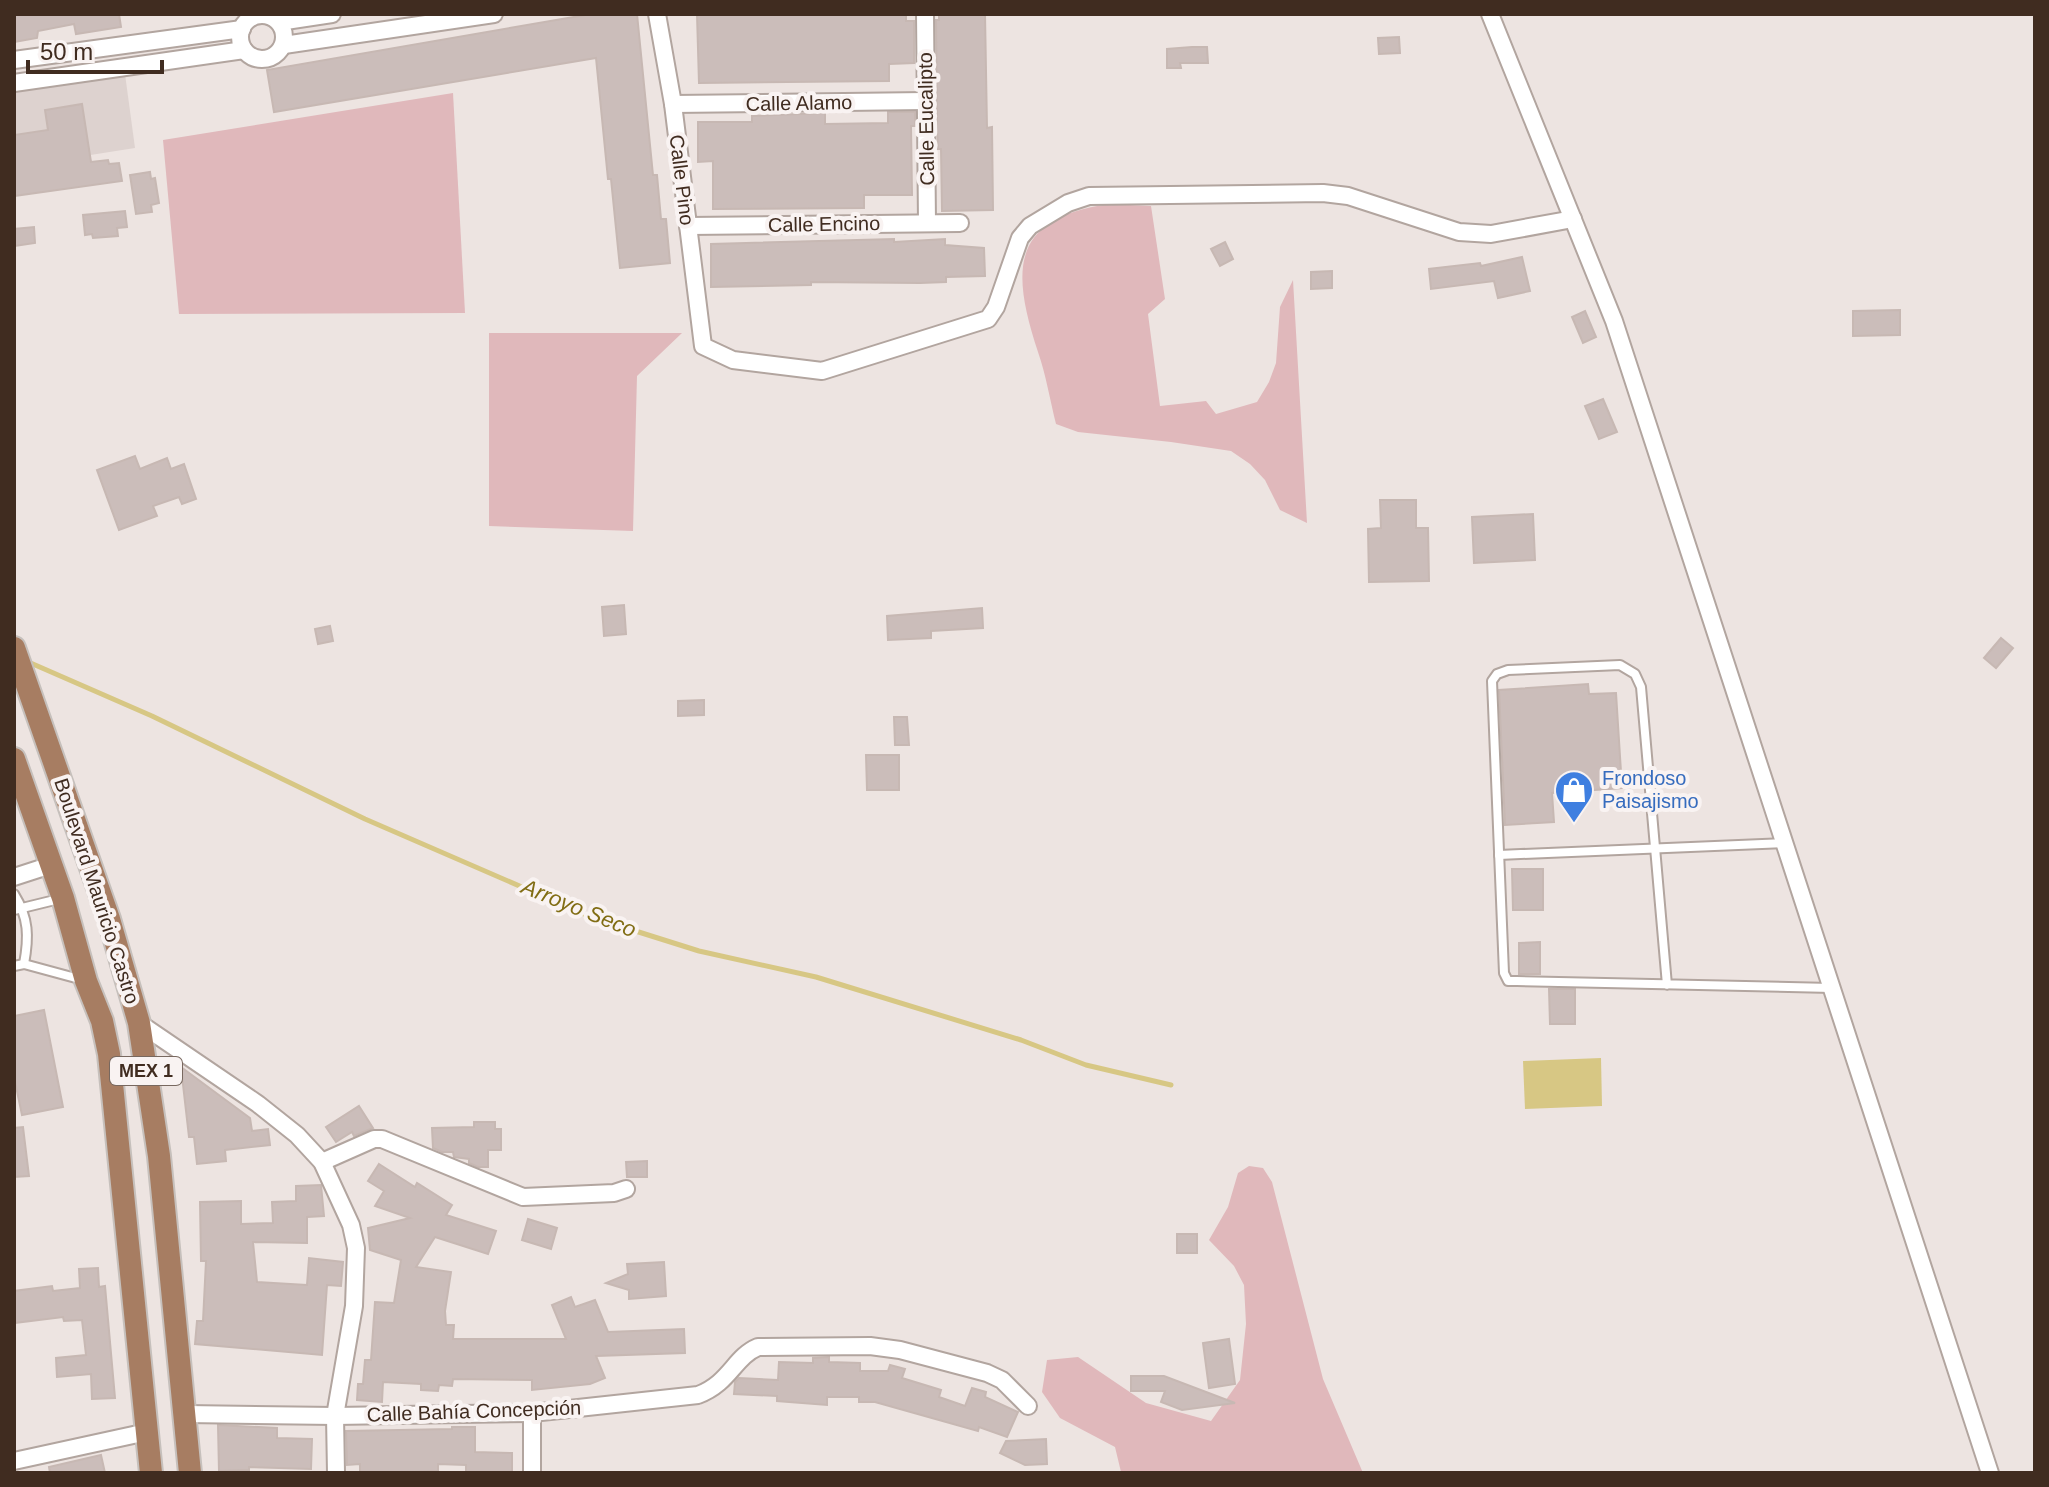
<svg xmlns="http://www.w3.org/2000/svg" width="2049" height="1487" font-family="Helvetica,sans-serif">
	<style>
		.built { fill: #ddd2cf }
		.green { fill: #e0b8bb }
		.water { fill: #d7c784 }
		.lines { fill: none; stroke-linecap: round; stroke-linejoin: round }
		.stream { stroke: #d7c784; stroke-width: 5 }
		.building { fill: #cbbdba; stroke: #c7b8b3; stroke-width: 2 }
		.service-casing { stroke: #b2a59f; stroke-width: 12 }
		.minor-casing { stroke: #b2a59f; stroke-width: 20 }
		.primary-casing { stroke: #c6c0bc; stroke-width: 26 }
		.service { stroke: #fff; stroke-width: 8 }
		.minor { stroke: #fff; stroke-width: 16 }
		.primary { stroke: #a77d62; stroke-width: 22 }
		.labels { text-anchor: middle; dominant-baseline: central; stroke-width: 8; stroke-linejoin: round; paint-order: stroke }
		.shield { fill: #f9f3f2; stroke: #78685f; stroke-width: 2 }
		.shield-label { font-size: 18px; font-weight: bold; fill: #402c20 }
		.street-label { font-size: 20px; fill: #402c20; stroke: #f9f3f2 }
		.shop-label { font-size: 20px; fill: #366cbe; stroke: #f9f3f2; text-anchor: start }
		.water-label { font-size: 22px; font-style: italic; fill: #816d14; stroke: #f9f3f2 }
	</style>
	<rect width="100%" height="100%" fill="#ede4e1"/>
	<path class="built" d="M 125,74 L 135,148 L 14,167 L 14,90 Z"/>
	<g class="green">
		<path d="M 453,93 L 465,313 L 179,314 L 163,140 Z"/>
		<path d="M 1109,204 L 1151,206 L 1165,299 L 1148,314 L 1160,406 L 1206,401 L 1216,414 L 1257,402 L 1269,382 L 1276,363 L 1280,307 L 1293,280 L 1307,523 L 1280,510 L 1265,480 L 1250,464 L 1231,451 L 1171,442 L 1078,432 L 1056,424 C 1050,400 1046,375 1038,352 C 1011,270 1010,218 1109,204 Z"/>
		<path d="M 489,333 L 682,333 L 637,376 L 633,531 L 489,526 Z"/>
		<path d="M 1249,1166 L 1263,1168 L 1272,1182 L 1323,1379 L 1363,1473 L 1121,1472 L 1115,1447 L 1060,1418 L 1042,1392 L 1047,1360 L 1078,1357 L 1146,1403 L 1211,1421 L 1240,1380 L 1246,1324 L 1244,1285 L 1234,1266 L 1209,1240 L 1228,1207 L 1238,1173 Z"/>
	</g>
	<path class="water" d="M 1601,1058 L 1602,1106 L 1525,1109 L 1523,1061 Z"/>
	<g class="lines">
		<path class="stream" d="M 26,661 L 152,716 L 365,819 L 591,917 L 699,951 L 816,977 L 1021,1040 L 1086,1065 L 1171,1085"/>
	</g>
	<g class="building">
		<path d="M 14,14 L 119,14 L 121,27 L 76,34 L 74,24 L 38,31 L 37,38 L 14,42 Z"/>
		<path d="M 591,14 L 637,14 L 653,175 L 657,175 L 661,219 L 666,219 L 670,263 L 620,268 L 611,179 L 608,179 L 596,58 L 274,112 L 267,70 Z"/>
		<path d="M 697,14 L 906,14 L 906,21 L 914,21 L 914,63 L 889,64 L 889,81 L 699,83 Z"/>
		<path d="M 939,14 L 985,14 L 987,128 L 992,127 L 993,210 L 942,211 L 941,149 L 938,149 L 937,126 L 936,20 L 939,20 Z"/>
		<path d="M 1399,37 L 1400,53 L 1379,54 L 1378,38 Z"/>
		<path d="M 1192,47 L 1207,47 L 1208,63 L 1180,63 L 1181,68 L 1167,68 L 1167,49 Z"/>
		<path d="M 82,104 L 91,162 L 108,160 L 109,164 L 119,163 L 122,181 L 14,196 L 14,135 L 48,130 L 45,110 Z"/>
		<path d="M 888,112 L 915,112 L 915,126 L 911,126 L 912,195 L 864,195 L 864,208 L 713,209 L 713,161 L 698,162 L 698,122 L 752,122 L 752,116 L 825,113 L 825,124 L 888,123 Z"/>
		<path d="M 150,172 L 151,179 L 155,178 L 159,203 L 151,205 L 152,212 L 136,214 L 130,175 Z"/>
		<path d="M 125,211 L 127,227 L 117,228 L 118,236 L 93,238 L 92,234 L 85,235 L 83,215 Z"/>
		<path d="M 34,227 L 35,243 L 14,246 L 14,229 Z"/>
		<path d="M 894,239 L 894,242 L 945,239 L 945,245 L 984,248 L 985,276 L 946,277 L 946,282 L 920,283 L 811,282 L 811,285 L 711,287 L 711,244 Z"/>
		<path d="M 1225,242 L 1233,259 L 1220,266 L 1211,249 Z"/>
		<path d="M 1522,257 L 1530,291 L 1498,298 L 1494,281 L 1431,289 L 1429,269 L 1480,263 L 1481,266 Z"/>
		<path d="M 1332,271 L 1332,288 L 1311,289 L 1311,272 Z"/>
		<path d="M 1900,310 L 1900,335 L 1853,336 L 1853,311 Z"/>
		<path d="M 1585,311 L 1596,337 L 1583,343 L 1572,317 Z"/>
		<path d="M 1603,399 L 1617,432 L 1599,439 L 1585,406 Z"/>
		<path d="M 135,456 L 140,469 L 167,458 L 171,469 L 184,464 L 196,499 L 182,504 L 179,497 L 153,506 L 157,516 L 119,530 L 97,470 Z"/>
		<path d="M 1380,500 L 1416,500 L 1416,528 L 1428,528 L 1429,581 L 1369,582 L 1368,529 L 1381,528 Z"/>
		<path d="M 1533,514 L 1535,560 L 1474,563 L 1472,517 Z"/>
		<path d="M 624,605 L 626,634 L 604,636 L 602,607 Z"/>
		<path d="M 982,608 L 983,628 L 931,631 L 931,638 L 888,640 L 887,616 Z"/>
		<path d="M 330,626 L 333,641 L 318,644 L 315,629 Z"/>
		<path d="M 2001,638 L 2013,648 L 1996,668 L 1984,658 Z"/>
		<path d="M 1588,684 L 1589,694 L 1616,693 L 1622,788 L 1552,793 L 1554,822 L 1505,825 L 1499,690 Z"/>
		<path d="M 704,700 L 704,715 L 678,716 L 678,701 Z"/>
		<path d="M 894,717 L 907,717 L 909,745 L 895,745 Z"/>
		<path d="M 866,755 L 899,755 L 899,790 L 867,790 Z"/>
		<path d="M 1512,869 L 1543,869 L 1543,910 L 1513,910 Z"/>
		<path d="M 1540,942 L 1540,974 L 1519,974 L 1519,943 Z"/>
		<path d="M 1549,989 L 1575,989 L 1575,1024 L 1550,1024 Z"/>
		<path d="M 44,1010 L 63,1107 L 22,1115 L 14,1077 L 14,1016 Z"/>
		<path d="M 181,1067 L 250,1118 L 252,1131 L 268,1129 L 270,1145 L 225,1150 L 226,1161 L 197,1164 L 194,1137 L 189,1137 Z"/>
		<path d="M 359,1106 L 373,1128 L 354,1136 L 352,1132 L 336,1142 L 326,1127 Z"/>
		<path d="M 474,1122 L 495,1122 L 495,1129 L 501,1129 L 501,1150 L 488,1150 L 488,1167 L 478,1167 L 469,1163 L 469,1159 L 454,1157 L 453,1152 L 442,1152 L 433,1148 L 432,1128 L 474,1127 Z"/>
		<path d="M 23,1127 L 29,1176 L 14,1177 L 14,1128 Z"/>
		<path d="M 647,1161 L 647,1177 L 627,1177 L 626,1162 Z"/>
		<path d="M 379,1164 L 415,1187 L 417,1183 L 452,1205 L 446,1215 L 496,1231 L 488,1254 L 435,1237 L 416,1267 L 451,1272 L 445,1311 L 446,1325 L 454,1325 L 453,1339 L 566,1339 L 552,1305 L 571,1297 L 575,1307 L 595,1300 L 608,1332 L 684,1329 L 685,1353 L 596,1356 L 605,1378 L 590,1384 L 532,1390 L 532,1380 L 453,1379 L 452,1386 L 439,1385 L 438,1391 L 421,1390 L 421,1384 L 383,1382 L 382,1402 L 357,1400 L 358,1384 L 363,1384 L 365,1360 L 371,1360 L 375,1302 L 394,1303 L 401,1260 L 370,1250 L 368,1228 L 410,1218 L 375,1206 L 384,1191 L 368,1181 Z"/>
		<path d="M 321,1185 L 324,1216 L 307,1217 L 307,1243 L 253,1242 L 257,1282 L 307,1285 L 309,1258 L 343,1262 L 341,1286 L 327,1285 L 322,1355 L 195,1344 L 197,1321 L 203,1321 L 206,1261 L 201,1261 L 200,1202 L 241,1201 L 241,1224 L 273,1223 L 272,1202 L 296,1201 L 296,1186 Z"/>
		<path d="M 528,1219 L 557,1228 L 551,1249 L 522,1240 Z"/>
		<rect x="1177" y="1234" width="20" height="19"/>
		<path d="M 664,1262 L 666,1296 L 629,1299 L 629,1290 L 606,1283 L 628,1274 L 627,1264 Z"/>
		<path d="M 98,1268 L 99,1287 L 105,1286 L 115,1398 L 92,1399 L 91,1374 L 57,1377 L 56,1358 L 86,1355 L 82,1320 L 64,1321 L 63,1317 L 14,1323 L 14,1291 L 52,1286 L 53,1291 L 80,1288 L 79,1269 Z"/>
		<path d="M 1229,1339 L 1235,1384 L 1209,1388 L 1203,1343 Z"/>
		<path d="M 829,1357 L 829,1362 L 860,1363 L 860,1371 L 888,1371 L 890,1365 L 905,1369 L 902,1378 L 941,1390 L 939,1397 L 965,1406 L 972,1388 L 986,1392 L 985,1397 L 1018,1412 L 1007,1437 L 979,1427 L 978,1431 L 875,1402 L 859,1402 L 859,1397 L 827,1397 L 827,1405 L 777,1401 L 777,1396 L 734,1394 L 735,1382 L 739,1378 L 778,1380 L 779,1362 L 813,1363 L 813,1358 Z"/>
		<path d="M 1131,1376 L 1164,1376 L 1235,1403 L 1182,1410 L 1161,1402 L 1165,1391 L 1131,1391 Z"/>
		<path d="M 218,1425 L 277,1428 L 277,1438 L 312,1439 L 311,1469 L 249,1467 L 249,1470 L 219,1471 Z"/>
		<path d="M 452,1427 L 475,1427 L 475,1452 L 512,1453 L 512,1473 L 466,1473 L 466,1465 L 438,1464 L 438,1471 L 360,1473 L 360,1464 L 347,1465 L 346,1431 L 452,1429 Z"/>
		<path d="M 1046,1439 L 1047,1464 L 1025,1465 L 1000,1453 L 1006,1441 Z"/>
		<path d="M 101,1455 L 105,1473 L 50,1473 L 49,1467 Z"/>
	</g>
	<g class="lines">
		<defs>
			<g id="service">
				<path d="M 1499,855 L 1784,843"/>
				<path d="M 14,894 C 29,918 29,937 24,964"/>
				<path d="M 14,910 L 63,898"/>
				<path d="M 14,966 L 24,964 L 83,980"/>
				<path d="M 1667,985 L 1641,687 L 1635,674 L 1620,665 L 1508,670 L 1497,674 L 1492,681 L 1504,973 L 1508,981 L 1517,981 L 1832,988"/>
			</g>
			<g id="minor">
				<path d="M 657,14 L 673,104 L 703,346 L 733,360 L 822,371 L 988,319 L 996,307 L 1020,238 L 1030,226 L 1068,203 L 1089,196 L 1323,193 L 1348,196 L 1459,232 L 1491,234 L 1573,219"/>
				<path d="M 925,14 L 927,223"/>
				<path d="M 1490,14 L 1614,321 L 1990,1473"/>
				<circle cx="262" cy="37" r="22"/>
				<path d="M 279,22 L 332,14"/>
				<path d="M 284,45 L 494,14"/>
				<path d="M 14,60 L 242,29"/>
				<path d="M 14,83 L 244,50"/>
				<path d="M 673,104 L 926,101"/>
				<path d="M 688,226 L 960,223"/>
				<path d="M 14,877 L 51,865"/>
				<path d="M 139,1023 L 258,1104 L 297,1135 L 322,1162 L 351,1225 L 356,1248 L 354,1306 L 335,1416 L 336,1473"/>
				<path d="M 322,1162 L 374,1139 L 382,1139 L 523,1197 L 614,1193 L 626,1189"/>
				<path d="M 186,1414 L 335,1416 L 532,1413 L 698,1395 C 730,1383 734,1357 758,1347 L 870,1346 L 900,1350 L 987,1373 L 1002,1380 L 1028,1406"/>
				<path d="M 14,1461 L 147,1432"/>
				<path d="M 532,1473 L 532,1413"/>
			</g>
			<g id="primary">
				<path d="M 14,648 L 109,919 L 139,1023 L 159,1156 L 190,1473"/>
				<path d="M 14,759 L 63,898 L 86,981 L 102,1021 L 109,1054 L 151,1473"/>
			</g>
		</defs>
		<use href="#service" class="service-casing"/>
		<use href="#minor" class="minor-casing"/>
		<use href="#primary" class="primary-casing"/>
		<use href="#service" class="service"/>
		<use href="#minor" class="minor"/>
		<use href="#primary" class="primary"/>
	</g>
	<defs>
		<symbol id="shop-pin" viewBox="-11 -11 22 30"><path d="M0 17L-7.5 6A9.5 9.5 0 1 1 7.5 6Z" fill="#3f7fe0" stroke="#f9f3f2"/><path d="M-5-2.5h2.3a2.7 3.5 0 0 1 5.4 0H5L5.5 6h-11ZM-1.5-2.5h3a1.5 2.3 0 0 0-3 0Z" fill="#fff"/></symbol>
	</defs>
	<g fill-rule="evenodd">
		<use href="#shop-pin" x="1552" y="768" width="44" height="60"/>
	</g>
	<g class="labels">
		<rect class="shield" x="110" y="1057" width="72" height="28" rx="6"/>
		<g class="shield-label">
			<text x="146" y="1071">MEX 1</text>
		</g>
		<g class="street-label">
			<text transform="translate(799 103) rotate(-1)">Calle Alamo</text>
			<text transform="translate(926 119) rotate(-91)">Calle Eucalipto</text>
			<text transform="translate(682 180) rotate(83)">Calle Pino</text>
			<text transform="translate(824 224) rotate(-1)">Calle Encino</text>
			<text transform="translate(97 891) rotate(72)">Boulevard Mauricio Castro</text>
			<text transform="translate(474 1411) rotate(-2)">Calle Bahía Concepción</text>
		</g>
		<g class="shop-label">
			<text x="1602" y="778">Frondoso<tspan x="1602" dy="23">Paisajismo</tspan></text>
		</g>
		<g class="water-label">
			<text transform="translate(579 908) rotate(22)">Arroyo Seco</text>
		</g>
	</g>
	<rect width="2049" height="1487" fill="none" stroke="#402c20" stroke-width="32"/>
	<path d="M28 60v12h134v-12" fill="none" stroke="#402c20" stroke-width="4"/>
	<text x="40" y="60" font-size="24" fill="#402c20" stroke="#f9f3f2" stroke-width="6" paint-order="stroke">50 m</text>
</svg>
